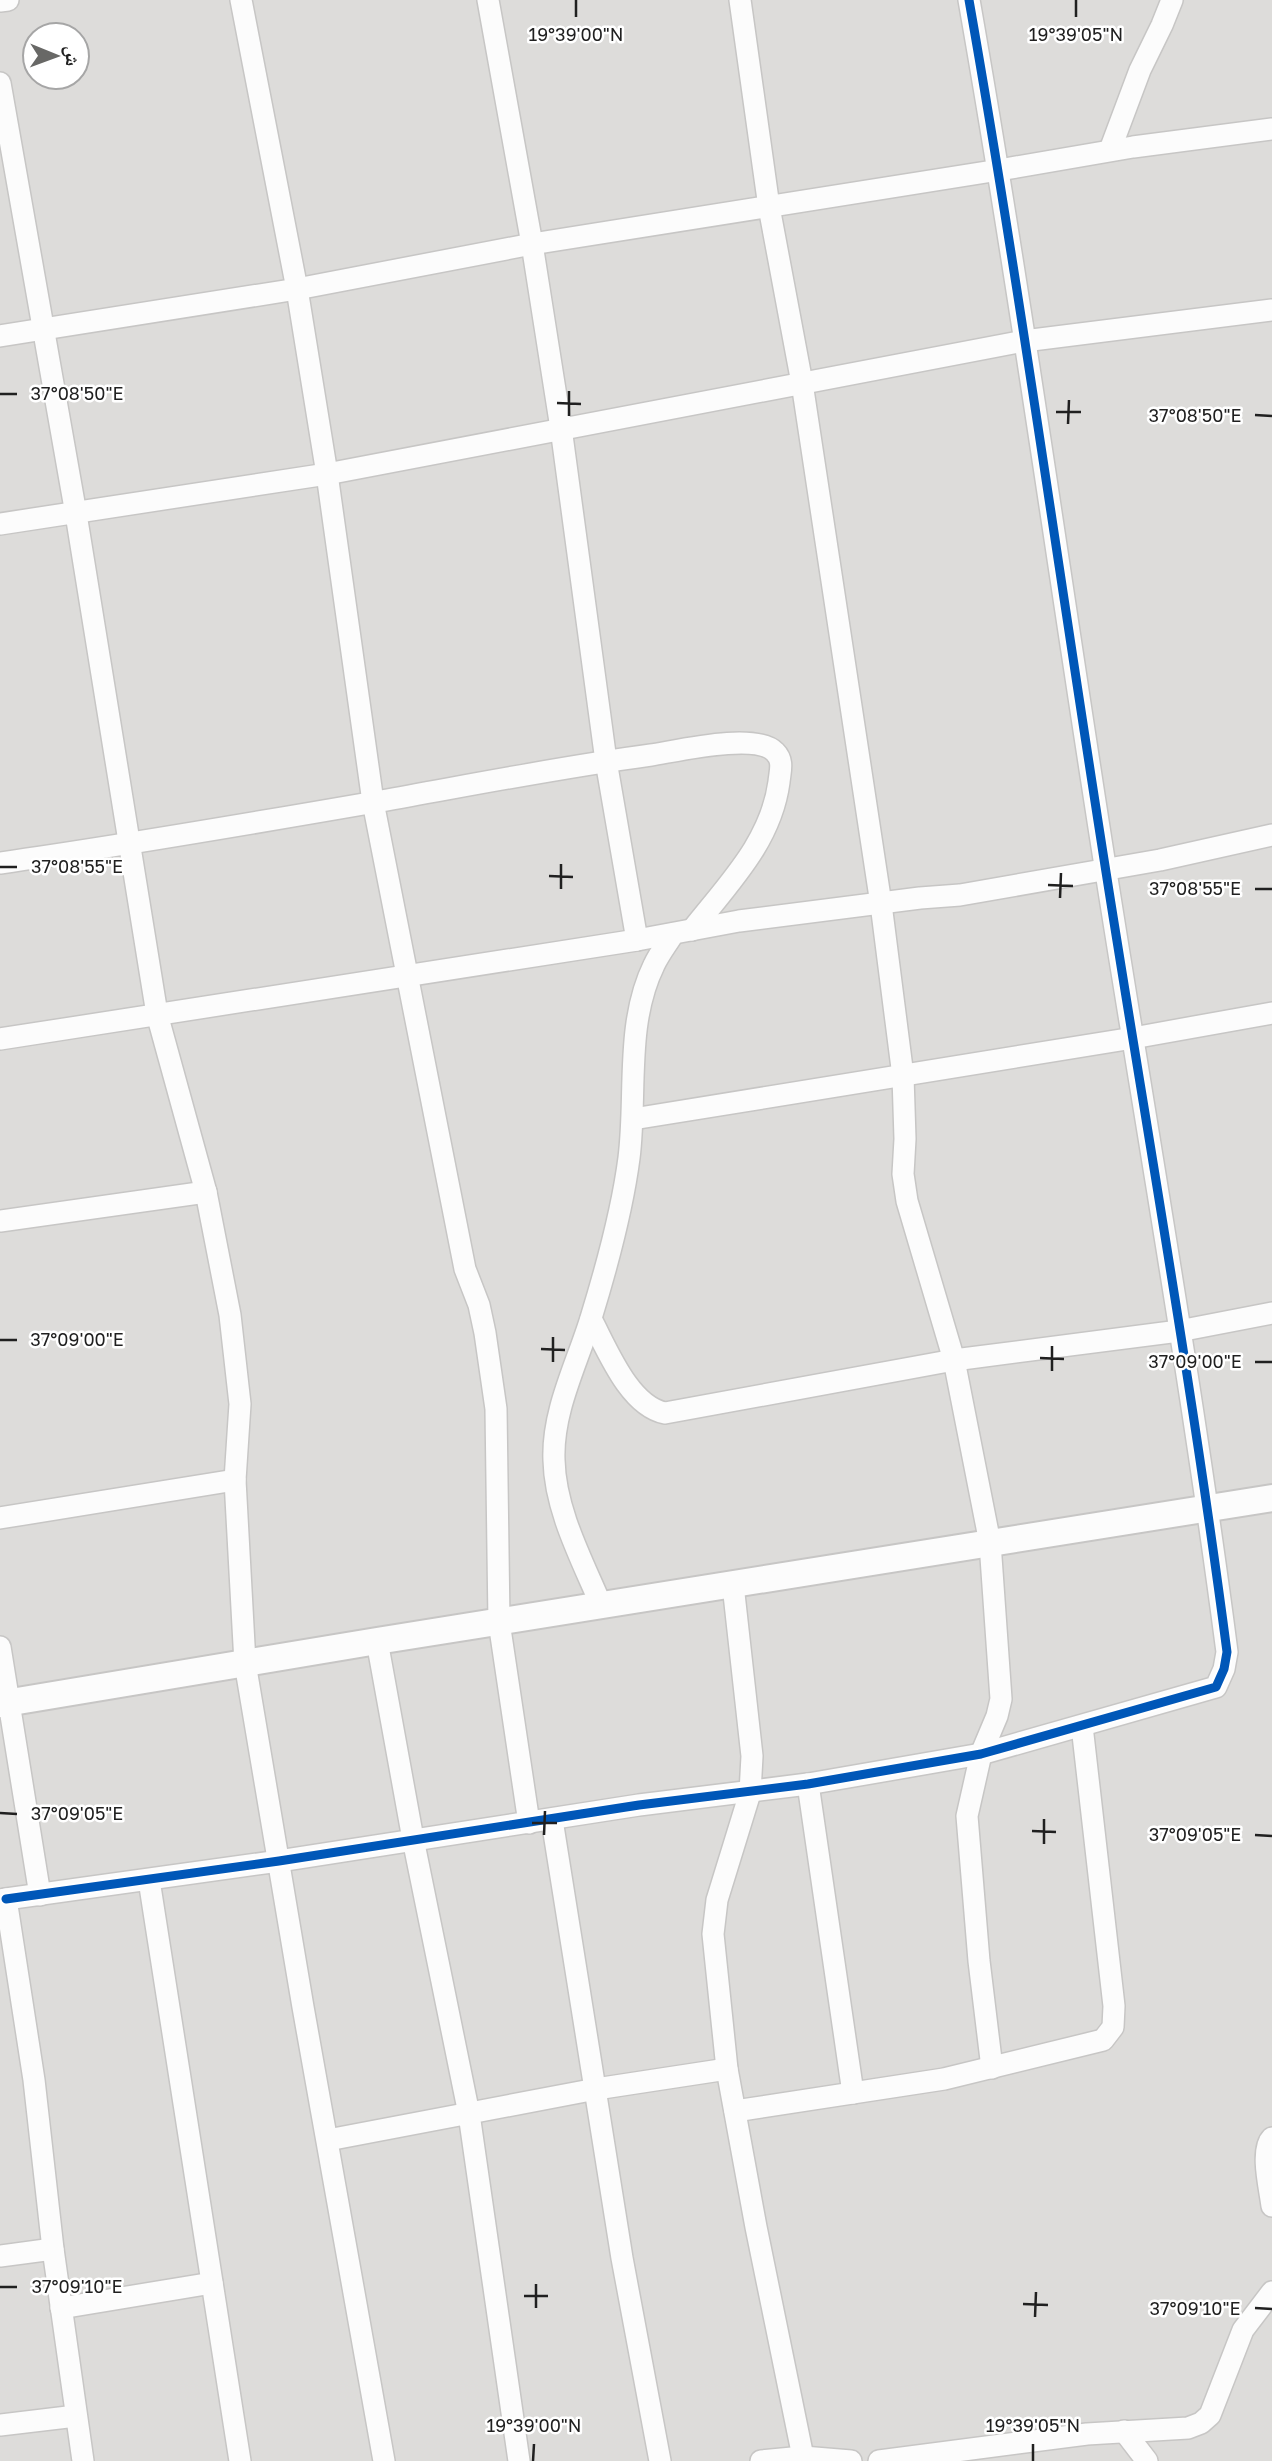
<svg xmlns="http://www.w3.org/2000/svg" width="1272" height="2461" font-family="'Golos Text','Noto Naskh Arabic',sans-serif">
	<style>
		.residential { fill: #dddcda; fill-rule: evenodd }
		.lines { fill: none; stroke-linecap: round; stroke-linejoin: round }
		.minor-casing { stroke: #c7c6c5; stroke-width: 24 }
		.tertiary-casing { stroke: #c7c6c5; stroke-width: 30 }
		.minor { stroke: #fcfcfc; stroke-width: 21 }
		.tertiary { stroke: #fcfcfc; stroke-width: 26 }
		.cycleway-casing { stroke: #fff; stroke-width: 13 }
		.cycleway { stroke: #0057b8; stroke-width: 9 }
		.ticks { fill: none; stroke: #202020; stroke-width: 2.5 }
		.ticks-label { font-size: 18px; text-anchor: middle; fill: #202020; stroke: #fff; stroke-width: 5; stroke-linejoin: round; paint-order: stroke }
	</style>
	<rect width="100%" height="100%" fill="#eeede9"/>
	<path class="residential" d="M 0,0 L 1272,0 L 1272,2461 L 0,2461 ZM 35,35 L 77,35 L 77,77 L 35,77 Z"/>
	<g class="lines">
		<defs>
			<g id="minor">
				<path d="M 241,0 L 297,289 L 327,474 L 373,802 L 465,1269 L 479,1305 L 485,1333 L 496,1409 L 499,1622 L 529,1823"/>
				<path d="M 488,0 L 532,244 L 561,428 L 606,761 L 637,940"/>
				<path d="M 740,0 L 769,207 L 802,383 L 881,904 L 903,1076 L 905,1139 L 903,1174 L 907,1201 L 954,1360 L 990,1543 L 1001,1699 L 997,1716 L 981,1754 L 967,1816 L 979,1961 L 992,2068"/>
				<path d="M 0,1 L 8,0"/>
				<path d="M 0,83 L 76,514 L 157,1014 L 206,1192 L 230,1315 L 240,1404 L 235,1480 L 245,1663 L 303,2007 L 384,2461"/>
				<path d="M 1110,150 L 1140,70 L 1162,25 L 1172,0"/>
				<path d="M 0,336 L 297,289 L 532,244 L 999,170 L 1133,147 L 1272,129"/>
				<path d="M 0,524 L 327,474 L 1024,341 L 1272,310"/>
				<path d="M 0,863 C 127,845 254,823 381,801 C 471,785 561,767 651,755 C 677,751 756,732 775,752 C 784,761 780,771 779,782 C 771,842 728,884 692,930"/>
				<path d="M 0,1039 L 637,940 L 739,921 L 920,898 L 960,895 L 1160,860 L 1272,835"/>
				<path d="M 633,1119 L 1133,1038 L 1272,1013"/>
				<path d="M 0,1221 L 206,1192"/>
				<path d="M 591,1319 C 607,1349 629,1406 665,1413 L 954,1360 L 1179,1331 L 1272,1313"/>
				<path d="M 0,1518 L 235,1480"/>
				<path d="M 733,1585 L 752,1756 L 750,1793 L 717,1900 L 713,1934 L 727,2069 L 756,2227 L 803,2457"/>
				<path d="M 601,1605 C 582,1560 555,1510 554,1460 C 552,1411 577,1364 591,1318 C 607,1266 622,1212 629,1158 C 637,1095 625,1024 654,965 C 659,954 667,944 673,934"/>
				<path d="M 377,1641 L 413,1839 L 469,2114 L 519,2461"/>
				<path d="M 0,1647 L 40,1895"/>
				<path d="M 808,1784 L 853,2093"/>
				<path d="M 552,1820 L 622,2258 L 660,2461"/>
				<path d="M 149,1880 L 240,2461"/>
				<path d="M 6,1899 L 279,1861 L 639,1805 L 808,1784 L 981,1754 L 1216,1687 L 1224,1669 L 1227,1652 C 1193,1391 1147,1132 1106,872 C 1060,581 1020,290 969,0"/>
				<path d="M 0,1900 L 6,1899 L 34,2080 L 53,2249 L 83,2461"/>
				<path d="M 735,2111 L 944,2079 L 1103,2040 L 1113,2027 L 1114,2006 L 1082,1726"/>
				<path d="M 1272,2138 C 1260,2150 1270,2189 1272,2206"/>
				<path d="M 328,2140 L 596,2089 L 727,2069"/>
				<path d="M 0,2256 L 53,2249"/>
				<path d="M 61,2308 L 212,2283"/>
				<path d="M 0,2425 L 76,2416"/>
				<path d="M 1124,2431 L 1147,2461"/>
				<path d="M 761,2461 L 803,2457 L 851,2461"/>
				<path d="M 879,2461 L 1087,2434 L 1188,2428 L 1201,2423 L 1210,2415 L 1243,2330 L 1272,2292"/>
			</g>
			<path id="tertiary" d="M 0,1704 L 377,1641 L 1272,1498"/>
		</defs>
		<use href="#minor" class="minor-casing"/>
		<use href="#tertiary" class="tertiary-casing"/>
		<use href="#minor" class="minor"/>
		<use href="#tertiary" class="tertiary"/>
		<defs>
			<path id="cycleway" d="M 6,1899 L 279,1861 L 639,1805 L 808,1784 L 981,1754 L 1216,1687 L 1224,1669 L 1227,1652 C 1193,1391 1147,1132 1106,872 C 1060,581 1020,290 969,0"/>
		</defs>
		<use href="#cycleway" class="cycleway-casing"/>
		<use href="#cycleway" class="cycleway"/>
	</g>
	<path class="ticks" d="M 576,17 L 576,0M 1076,17 L 1076,0M 0,394 L 17,394M 557,403 L 581,404M 1056,412 L 1081,412M 1255,415 L 1272,416M 569,416 L 569,391M 1068,424 L 1069,400M 0,867 L 17,867M 549,876 L 573,877M 1048,885 L 1073,886M 561,889 L 561,864M 1255,889 L 1272,889M 1060,898 L 1061,873M 0,1340 L 17,1340M 541,1349 L 565,1350M 1040,1358 L 1064,1359M 553,1362 L 553,1337M 1255,1362 L 1272,1362M 1052,1371 L 1052,1346M 0,1813 L 17,1814M 532,1823 L 557,1823M 1032,1831 L 1056,1832M 544,1835 L 545,1811M 1255,1835 L 1272,1836M 1044,1844 L 1044,1819M 0,2287 L 17,2287M 524,2296 L 548,2296M 1023,2304 L 1048,2305M 536,2308 L 536,2284M 1255,2308 L 1272,2309M 1035,2317 L 1036,2292M 533,2461 L 534,2444M 1033,2461 L 1033,2444"/>
	<g class="ticks-label">
		<text x="576" y="41">19°39'00"N</text>
		<text x="1076" y="41">19°39'05"N</text>
		<text x="77" y="400">37°08'50"E</text>
		<text x="1195" y="422">37°08'50"E</text>
		<text x="77" y="873">37°08'55"E</text>
		<text x="1195" y="895">37°08'55"E</text>
		<text x="77" y="1346">37°09'00"E</text>
		<text x="1195" y="1368">37°09'00"E</text>
		<text x="77" y="1820">37°09'05"E</text>
		<text x="1195" y="1841">37°09'05"E</text>
		<text x="77" y="2293">37°09'10"E</text>
		<text x="1195" y="2315">37°09'10"E</text>
		<text x="534" y="2432">19°39'00"N</text>
		<text x="1033" y="2432">19°39'05"N</text>
	</g>
	<g transform="translate(56 56) rotate(91)"><circle r="33" fill="#ffffff" stroke="#a6a6a6" stroke-width="2"/>
	<path d="M0-5L12 26L0 18L-12 26Z" fill="#686866"/>
	<text y="-10" font-size="19" font-weight="bold" text-anchor="middle" fill="#202020">ش</text>
	</g>
</svg>
